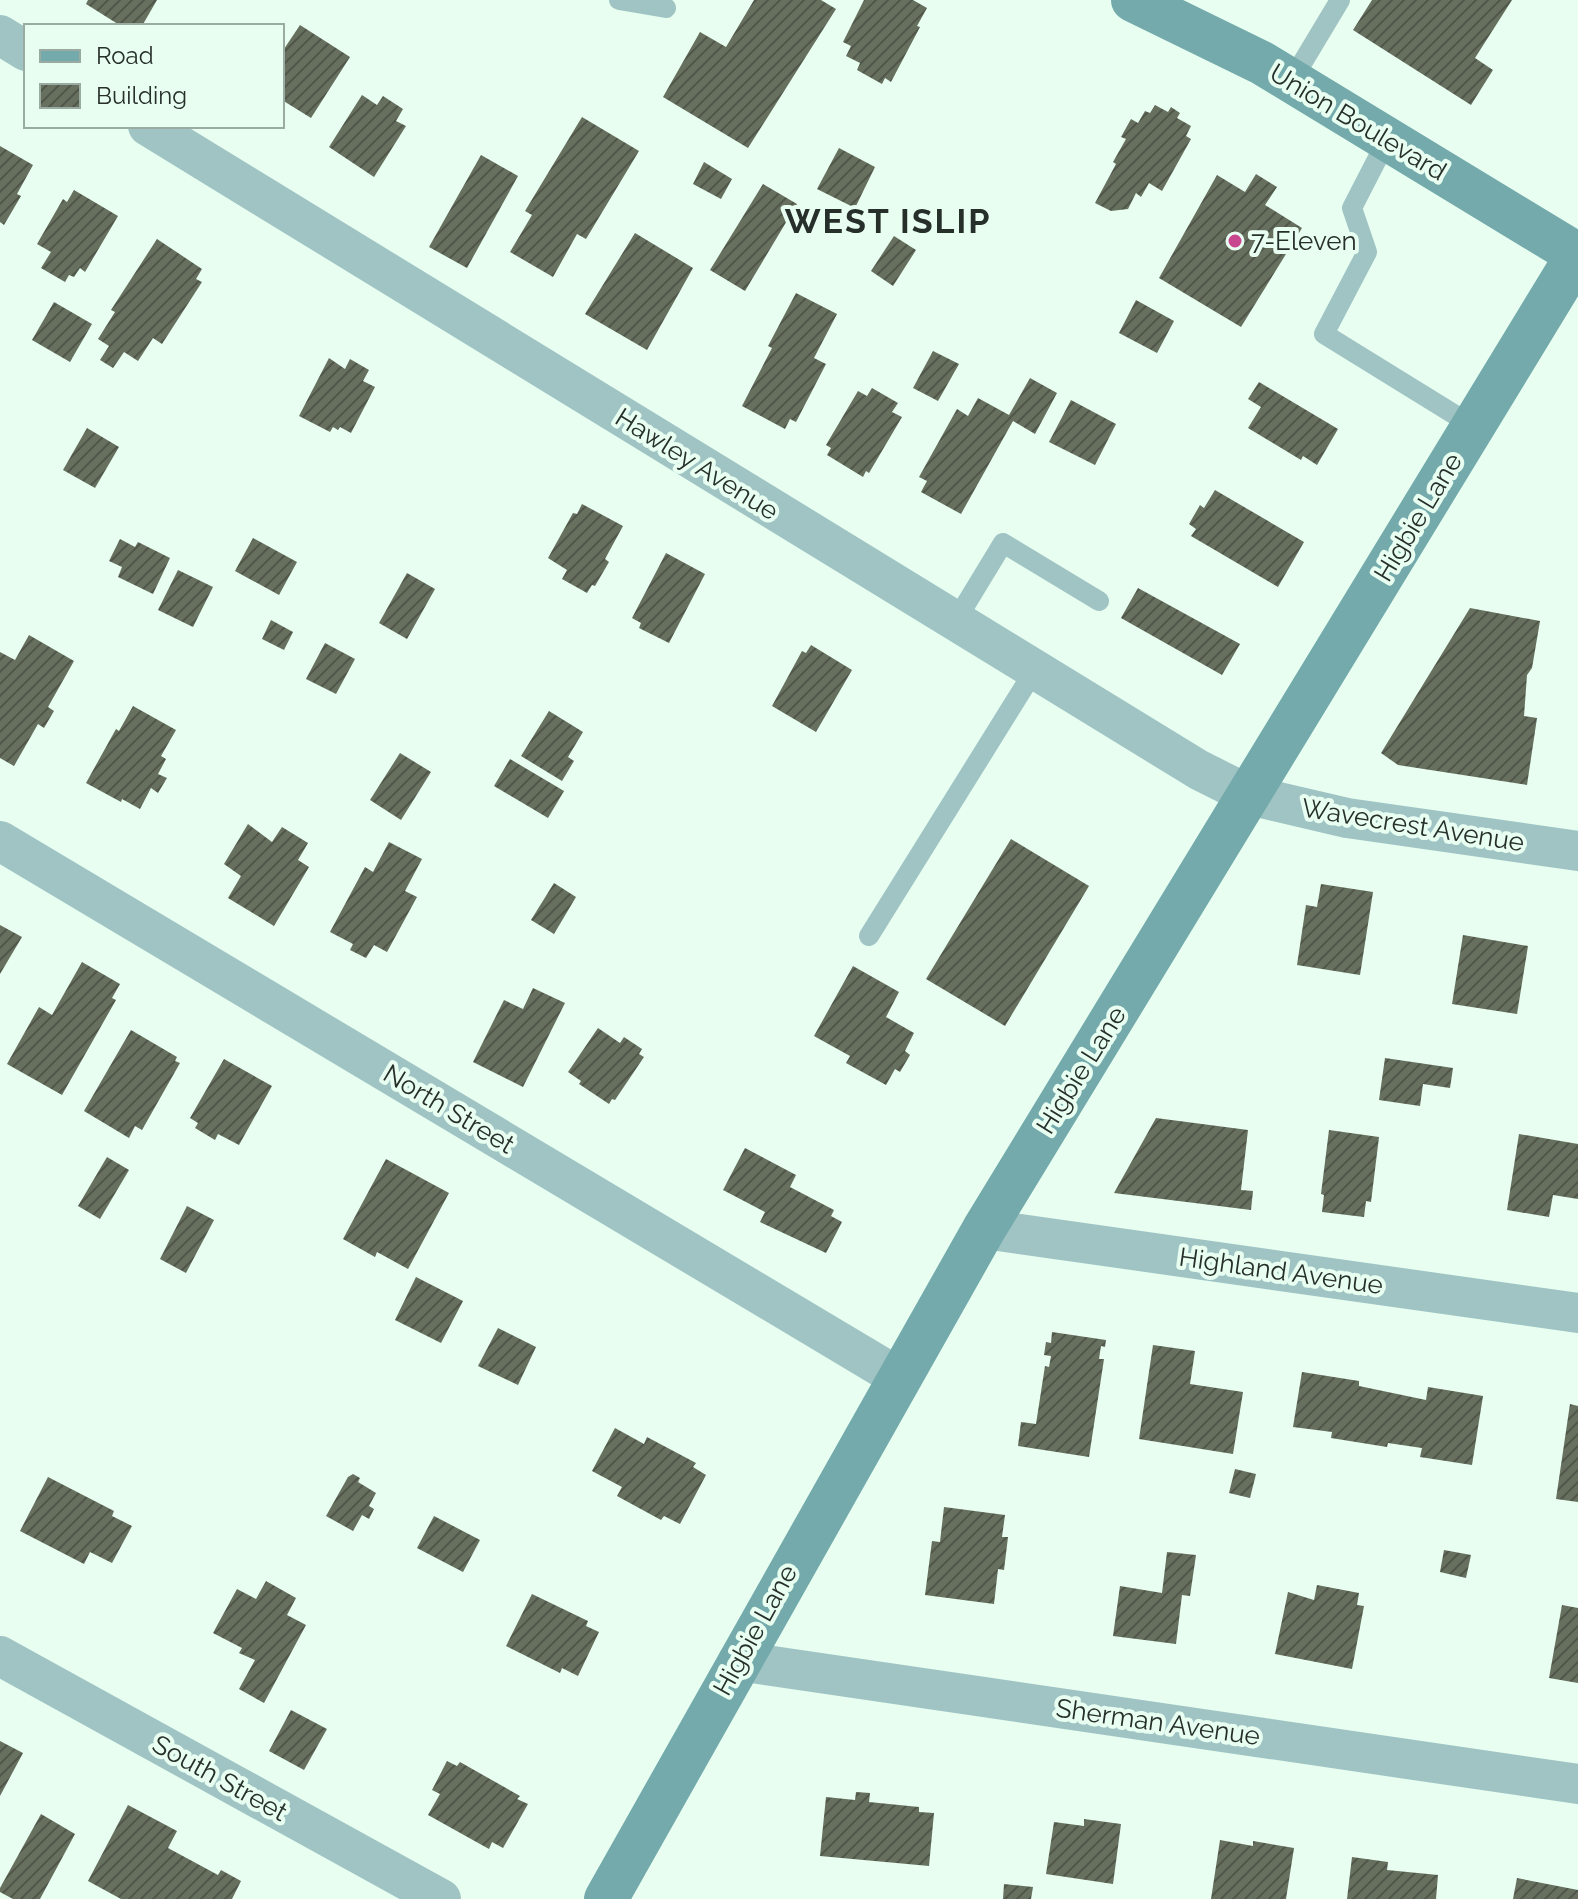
<svg xmlns="http://www.w3.org/2000/svg" width="1578" height="1899" font-family="Raleway,sans-serif">
	<style>
		.building { fill: url(#building-hatch) }
		.lines { fill: none; stroke-linecap: round; stroke-linejoin: round }
		.service { stroke: #a0c4c4; stroke-width: 20 }
		.minor { stroke: #a0c4c4; stroke-width: 40 }
		.secondary { stroke: #74aaab; stroke-width: 44 }
		.poi-dot { fill: #c9478f; stroke: #e7fef1; stroke-width: 3 }
		.labels { text-anchor: middle; dominant-baseline: central; stroke-width: 8; stroke-linejoin: round; paint-order: stroke }
		.street-label { font-size: 26px; fill: #272f2b; stroke: #e7fef1 }
		.poi-label { font-size: 26px; fill: #272f2b; stroke: #e7fef1; text-anchor: start }
		.district-label { font-size: 34px; font-weight: bold; letter-spacing: 2px; fill: #272f2b; stroke: #e7fef1 }
	</style>
	<defs>
		<pattern id="building-hatch" width="6" height="6" patternUnits="userSpaceOnUse" patternTransform="scale(2)"><rect width="6" height="6" fill="#676f5e"/><path d="M-1 1l2-2M0 6l6-6M5 7l2-2" fill="none" stroke="#50574a"/></pattern>
	</defs>
	<rect width="100%" height="100%" fill="#e7fef1"/>
	<g class="building">
		<path d="M 88,0 L 157,0 L 142,26 L 121,26 L 86,4 Z"/>
		<path d="M 754,0 L 821,0 L 836,9 L 748,148 L 663,97 L 700,32 L 726,47 Z"/>
		<path d="M 864,0 L 913,0 L 927,8 L 917,26 L 920,27 L 891,82 L 885,78 L 882,84 L 857,70 L 860,63 L 846,56 L 851,46 L 843,42 Z"/>
		<path d="M 1372,0 L 1512,0 L 1475,58 L 1493,70 L 1471,105 L 1353,30 Z"/>
		<path d="M 300,25 L 350,57 L 311,118 L 282,100 L 285,89 L 282,86 L 282,52 Z"/>
		<path d="M 362,95 L 377,105 L 383,96 L 403,109 L 396,121 L 406,126 L 374,177 L 329,147 Z"/>
		<path d="M 1155,105 L 1168,112 L 1171,107 L 1180,113 L 1177,118 L 1191,126 L 1186,136 L 1191,139 L 1162,191 L 1149,183 L 1141,197 L 1136,193 L 1128,209 L 1111,211 L 1095,203 L 1116,164 L 1113,162 L 1126,139 L 1121,137 L 1131,119 L 1138,123 L 1145,111 L 1150,113 Z"/>
		<path d="M 582,117 L 639,151 L 586,239 L 577,234 L 553,277 L 510,252 L 532,215 L 525,211 Z"/>
		<path d="M 0,146 L 33,165 L 17,194 L 21,196 L 4,225 L 0,222 Z"/>
		<path d="M 839,148 L 875,167 L 855,208 L 817,189 Z"/>
		<path d="M 481,155 L 518,176 L 467,268 L 429,247 Z"/>
		<path d="M 704,162 L 732,179 L 721,199 L 693,184 Z"/>
		<path d="M 1256,174 L 1277,187 L 1265,205 L 1302,228 L 1241,327 L 1159,278 L 1217,175 L 1245,192 Z"/>
		<path d="M 763,184 L 797,204 L 745,291 L 710,270 Z"/>
		<path d="M 74,190 L 118,216 L 85,272 L 80,268 L 74,277 L 69,275 L 65,282 L 41,268 L 51,252 L 37,244 L 63,199 L 67,202 Z"/>
		<path d="M 635,233 L 693,268 L 647,350 L 585,314 Z"/>
		<path d="M 894,236 L 916,250 L 893,286 L 871,271 Z"/>
		<path d="M 157,239 L 202,269 L 196,279 L 202,282 L 162,344 L 153,338 L 138,361 L 124,352 L 113,368 L 100,360 L 109,346 L 98,339 L 115,312 L 111,310 Z"/>
		<path d="M 796,293 L 837,314 L 814,358 L 826,364 L 796,422 L 790,419 L 785,429 L 742,406 L 772,348 L 768,346 Z"/>
		<path d="M 1136,300 L 1174,321 L 1157,353 L 1119,333 Z"/>
		<path d="M 54,302 L 92,324 L 70,362 L 32,340 Z"/>
		<path d="M 933,351 L 959,364 L 938,401 L 913,388 Z"/>
		<path d="M 329,358 L 345,369 L 350,359 L 369,370 L 363,381 L 375,387 L 351,433 L 340,427 L 338,430 L 333,427 L 330,432 L 299,416 Z"/>
		<path d="M 1030,378 L 1057,393 L 1035,434 L 1013,421 L 961,514 L 921,492 L 927,481 L 919,477 L 957,409 L 968,416 L 978,398 L 1009,415 Z"/>
		<path d="M 1259,382 L 1338,429 L 1317,465 L 1303,456 L 1301,460 L 1248,428 L 1261,407 L 1248,399 Z"/>
		<path d="M 872,388 L 898,403 L 892,412 L 902,417 L 869,473 L 866,471 L 863,477 L 827,455 L 831,448 L 826,445 L 858,391 L 867,396 Z"/>
		<path d="M 1071,400 L 1116,424 L 1095,465 L 1049,442 Z"/>
		<path d="M 87,428 L 119,447 L 95,488 L 63,470 Z"/>
		<path d="M 1215,490 L 1304,542 L 1278,587 L 1191,536 L 1196,529 L 1189,524 L 1200,505 L 1204,508 Z"/>
		<path d="M 582,504 L 623,526 L 605,559 L 609,562 L 595,586 L 592,585 L 587,593 L 562,579 L 567,570 L 548,558 L 573,513 L 577,514 Z"/>
		<path d="M 253,538 L 297,562 L 279,595 L 235,571 Z"/>
		<path d="M 120,539 L 135,547 L 138,542 L 170,558 L 153,594 L 118,577 L 122,567 L 109,561 Z"/>
		<path d="M 666,553 L 705,574 L 669,643 L 639,628 L 641,623 L 632,618 Z"/>
		<path d="M 178,570 L 213,587 L 193,627 L 158,610 Z"/>
		<path d="M 407,573 L 435,589 L 407,639 L 379,623 Z"/>
		<path d="M 1138,588 L 1240,644 L 1222,675 L 1121,618 Z"/>
		<path d="M 1470,608 L 1540,621 L 1532,668 L 1527,675 L 1524,716 L 1537,718 L 1527,785 L 1398,765 L 1381,753 Z"/>
		<path d="M 271,620 L 293,632 L 284,650 L 262,639 Z"/>
		<path d="M 29,635 L 74,661 L 48,707 L 54,711 L 44,728 L 38,724 L 14,766 L 0,758 L 0,652 L 15,660 Z"/>
		<path d="M 325,643 L 355,659 L 336,694 L 306,679 Z"/>
		<path d="M 811,645 L 852,670 L 816,732 L 772,706 L 802,651 L 806,653 Z"/>
		<path d="M 133,706 L 176,730 L 161,756 L 166,759 L 158,774 L 167,778 L 158,793 L 151,788 L 140,809 L 122,799 L 121,802 L 86,783 L 116,729 L 119,731 Z"/>
		<path d="M 549,711 L 583,732 L 568,757 L 574,761 L 562,781 L 521,756 Z"/>
		<path d="M 400,753 L 431,772 L 401,820 L 370,800 Z"/>
		<path d="M 510,759 L 564,791 L 548,818 L 494,786 Z"/>
		<path d="M 248,824 L 272,842 L 282,827 L 308,843 L 298,860 L 309,867 L 274,926 L 228,898 L 241,876 L 224,864 Z"/>
		<path d="M 1011,839 L 1089,886 L 1005,1026 L 926,979 Z"/>
		<path d="M 389,842 L 422,859 L 405,891 L 417,897 L 387,952 L 374,945 L 366,958 L 350,950 L 353,944 L 330,932 L 365,867 L 373,872 Z"/>
		<path d="M 554,883 L 576,897 L 554,934 L 531,920 Z"/>
		<path d="M 1321,884 L 1373,892 L 1360,975 L 1297,965 L 1306,905 L 1317,907 Z"/>
		<path d="M 0,925 L 22,937 L 0,974 Z"/>
		<path d="M 1463,935 L 1528,946 L 1517,1014 L 1452,1004 Z"/>
		<path d="M 82,962 L 120,984 L 112,998 L 116,1000 L 62,1095 L 7,1064 L 39,1007 L 52,1015 Z"/>
		<path d="M 853,966 L 899,992 L 886,1017 L 914,1033 L 905,1051 L 910,1055 L 900,1072 L 895,1069 L 886,1085 L 846,1063 L 850,1056 L 814,1036 Z"/>
		<path d="M 533,988 L 565,1003 L 523,1087 L 473,1062 L 504,1000 L 523,1009 Z"/>
		<path d="M 598,1028 L 620,1043 L 624,1037 L 642,1049 L 639,1054 L 644,1057 L 615,1100 L 612,1099 L 609,1104 L 579,1084 L 581,1081 L 568,1072 Z"/>
		<path d="M 131,1030 L 177,1057 L 175,1061 L 180,1063 L 142,1130 L 135,1126 L 129,1138 L 84,1111 Z"/>
		<path d="M 1385,1058 L 1453,1068 L 1450,1088 L 1423,1084 L 1420,1106 L 1379,1100 Z"/>
		<path d="M 224,1059 L 272,1086 L 239,1145 L 218,1134 L 215,1140 L 195,1128 L 198,1123 L 190,1118 Z"/>
		<path d="M 1156,1118 L 1248,1130 L 1241,1190 L 1253,1191 L 1251,1210 L 1114,1193 Z"/>
		<path d="M 1329,1130 L 1379,1137 L 1371,1202 L 1366,1201 L 1364,1217 L 1322,1212 L 1324,1195 L 1321,1194 Z"/>
		<path d="M 1519,1134 L 1578,1144 L 1578,1199 L 1553,1195 L 1549,1217 L 1507,1210 Z"/>
		<path d="M 745,1148 L 796,1175 L 790,1187 L 834,1210 L 831,1216 L 842,1222 L 826,1253 L 760,1222 L 765,1212 L 723,1190 Z"/>
		<path d="M 107,1157 L 129,1170 L 100,1219 L 78,1206 Z"/>
		<path d="M 386,1159 L 449,1193 L 408,1269 L 377,1252 L 375,1257 L 343,1239 Z"/>
		<path d="M 187,1206 L 214,1220 L 186,1273 L 160,1259 Z"/>
		<path d="M 416,1277 L 463,1301 L 441,1343 L 395,1320 Z"/>
		<path d="M 498,1328 L 536,1347 L 518,1385 L 478,1366 Z"/>
		<path d="M 1052,1332 L 1106,1340 L 1105,1347 L 1101,1346 L 1099,1359 L 1104,1359 L 1089,1457 L 1018,1446 L 1021,1422 L 1036,1424 L 1045,1366 L 1049,1367 L 1051,1356 L 1044,1355 L 1046,1342 L 1051,1343 Z"/>
		<path d="M 1153,1345 L 1195,1351 L 1190,1384 L 1243,1392 L 1233,1454 L 1139,1439 Z"/>
		<path d="M 1302,1372 L 1359,1381 L 1359,1386 L 1426,1400 L 1428,1387 L 1483,1396 L 1472,1465 L 1420,1457 L 1422,1448 L 1388,1443 L 1387,1447 L 1331,1438 L 1332,1432 L 1293,1427 Z"/>
		<path d="M 1570,1404 L 1578,1406 L 1578,1502 L 1556,1499 Z"/>
		<path d="M 615,1428 L 644,1444 L 647,1437 L 696,1463 L 693,1467 L 706,1475 L 680,1524 L 664,1516 L 661,1520 L 617,1496 L 622,1487 L 592,1471 Z"/>
		<path d="M 1235,1469 L 1256,1474 L 1250,1498 L 1229,1493 Z"/>
		<path d="M 353,1474 L 360,1478 L 358,1482 L 376,1493 L 369,1506 L 374,1509 L 369,1519 L 362,1515 L 353,1531 L 326,1516 L 348,1477 Z"/>
		<path d="M 48,1477 L 114,1511 L 112,1516 L 132,1526 L 112,1563 L 90,1552 L 84,1564 L 20,1531 Z"/>
		<path d="M 944,1507 L 1005,1515 L 1002,1537 L 1008,1537 L 1004,1570 L 998,1569 L 994,1604 L 925,1595 L 932,1541 L 940,1542 Z"/>
		<path d="M 434,1516 L 480,1540 L 463,1572 L 417,1548 Z"/>
		<path d="M 1444,1550 L 1471,1555 L 1466,1578 L 1440,1572 Z"/>
		<path d="M 1167,1552 L 1196,1555 L 1190,1596 L 1182,1595 L 1176,1644 L 1113,1636 L 1120,1586 L 1162,1593 Z"/>
		<path d="M 266,1581 L 296,1598 L 287,1615 L 306,1625 L 264,1703 L 239,1689 L 255,1660 L 239,1653 L 242,1648 L 213,1633 L 237,1589 L 256,1599 Z"/>
		<path d="M 1317,1585 L 1359,1593 L 1357,1605 L 1364,1606 L 1352,1669 L 1275,1654 L 1288,1592 L 1314,1600 Z"/>
		<path d="M 532,1594 L 588,1621 L 586,1626 L 599,1632 L 578,1676 L 562,1668 L 560,1673 L 506,1646 Z"/>
		<path d="M 1562,1605 L 1578,1608 L 1578,1683 L 1549,1678 Z"/>
		<path d="M 291,1710 L 327,1729 L 304,1770 L 269,1751 Z"/>
		<path d="M 0,1741 L 23,1753 L 0,1796 Z"/>
		<path d="M 447,1761 L 457,1766 L 460,1762 L 520,1796 L 517,1799 L 528,1804 L 503,1848 L 492,1842 L 489,1849 L 428,1815 L 440,1794 L 432,1790 Z"/>
		<path d="M 856,1792 L 870,1793 L 869,1802 L 919,1807 L 919,1812 L 934,1813 L 929,1866 L 820,1856 L 826,1797 L 855,1800 Z"/>
		<path d="M 128,1805 L 177,1831 L 168,1848 L 218,1875 L 221,1870 L 241,1881 L 232,1899 L 121,1899 L 88,1881 Z"/>
		<path d="M 41,1814 L 75,1834 L 40,1899 L 13,1899 L 0,1892 L 0,1888 Z"/>
		<path d="M 1084,1819 L 1121,1824 L 1113,1884 L 1046,1874 L 1054,1822 L 1084,1826 Z"/>
		<path d="M 1220,1840 L 1253,1846 L 1253,1841 L 1294,1848 L 1286,1899 L 1211,1899 Z"/>
		<path d="M 1352,1857 L 1388,1862 L 1387,1870 L 1438,1875 L 1436,1899 L 1347,1899 Z"/>
		<path d="M 1517,1878 L 1578,1890 L 1578,1899 L 1513,1899 Z"/>
		<path d="M 1004,1884 L 1033,1887 L 1031,1899 L 1003,1899 Z"/>
	</g>
	<g class="lines">
		<g class="service">
			<path d="M 619,0 L 666,8"/>
			<path d="M 1292,80 L 1340,0"/>
			<path d="M 1388,138 L 1352,208 L 1367,252 L 1324,334 L 1473,426"/>
			<path d="M 955,622 L 1003,543 L 1099,601"/>
			<path d="M 869,936 L 1034,671"/>
		</g>
		<g class="minor">
			<path d="M 0,35 L 26,51"/>
			<path d="M 148,126 L 1199,770 L 1249,795 L 1347,818 L 1578,851"/>
			<path d="M 0,841 L 898,1377"/>
			<path d="M 984,1229 L 1578,1313"/>
			<path d="M 0,1656 L 441,1899"/>
			<path d="M 738,1661 L 1578,1784"/>
		</g>
		<g class="secondary">
			<path d="M 1133,0 L 1262,63 L 1578,255"/>
			<path d="M 606,1899 L 984,1229 L 1578,254"/>
		</g>
	</g>
	<circle class="poi-dot" cx="1235" cy="241" r="8"/>
	<g class="labels">
		<g class="street-label">
			<text transform="translate(1358 122) rotate(31)">Union Boulevard</text>
			<text transform="translate(697 464) rotate(32)">Hawley Avenue</text>
			<text transform="translate(1418 517) rotate(-59)">Higbie Lane</text>
			<text transform="translate(1413 825) rotate(9)">Wavecrest Avenue</text>
			<text transform="translate(1081 1070) rotate(-58)">Higbie Lane</text>
			<text transform="translate(449 1109) rotate(31)">North Street</text>
			<text transform="translate(1281 1271) rotate(8)">Highland Avenue</text>
			<text transform="translate(755 1630) rotate(-61)">Higbie Lane</text>
			<text transform="translate(1158 1722) rotate(8)">Sherman Avenue</text>
			<text transform="translate(220 1778) rotate(29)">South Street</text>
		</g>
		<g class="poi-label">
			<text x="1251" y="241">7-Eleven</text>
		</g>
		<g class="district-label">
			<text x="888" y="221">WEST ISLIP</text>
		</g>
	</g>
	<rect x="24" y="24" width="260" height="104" fill="#e7fef1" stroke="#9aaba2" stroke-width="2"/>
	<rect x="40" y="50" width="40" height="12" fill="#74aaab" stroke="#9aaba2" stroke-width="2"/>
	<text x="96" y="64" font-size="24" fill="#272f2b">Road</text>
	<rect x="40" y="84" width="40" height="24" fill="url(#building-hatch)" stroke="#9aaba2" stroke-width="2"/>
	<text x="96" y="104" font-size="24" fill="#272f2b">Building</text>
</svg>
